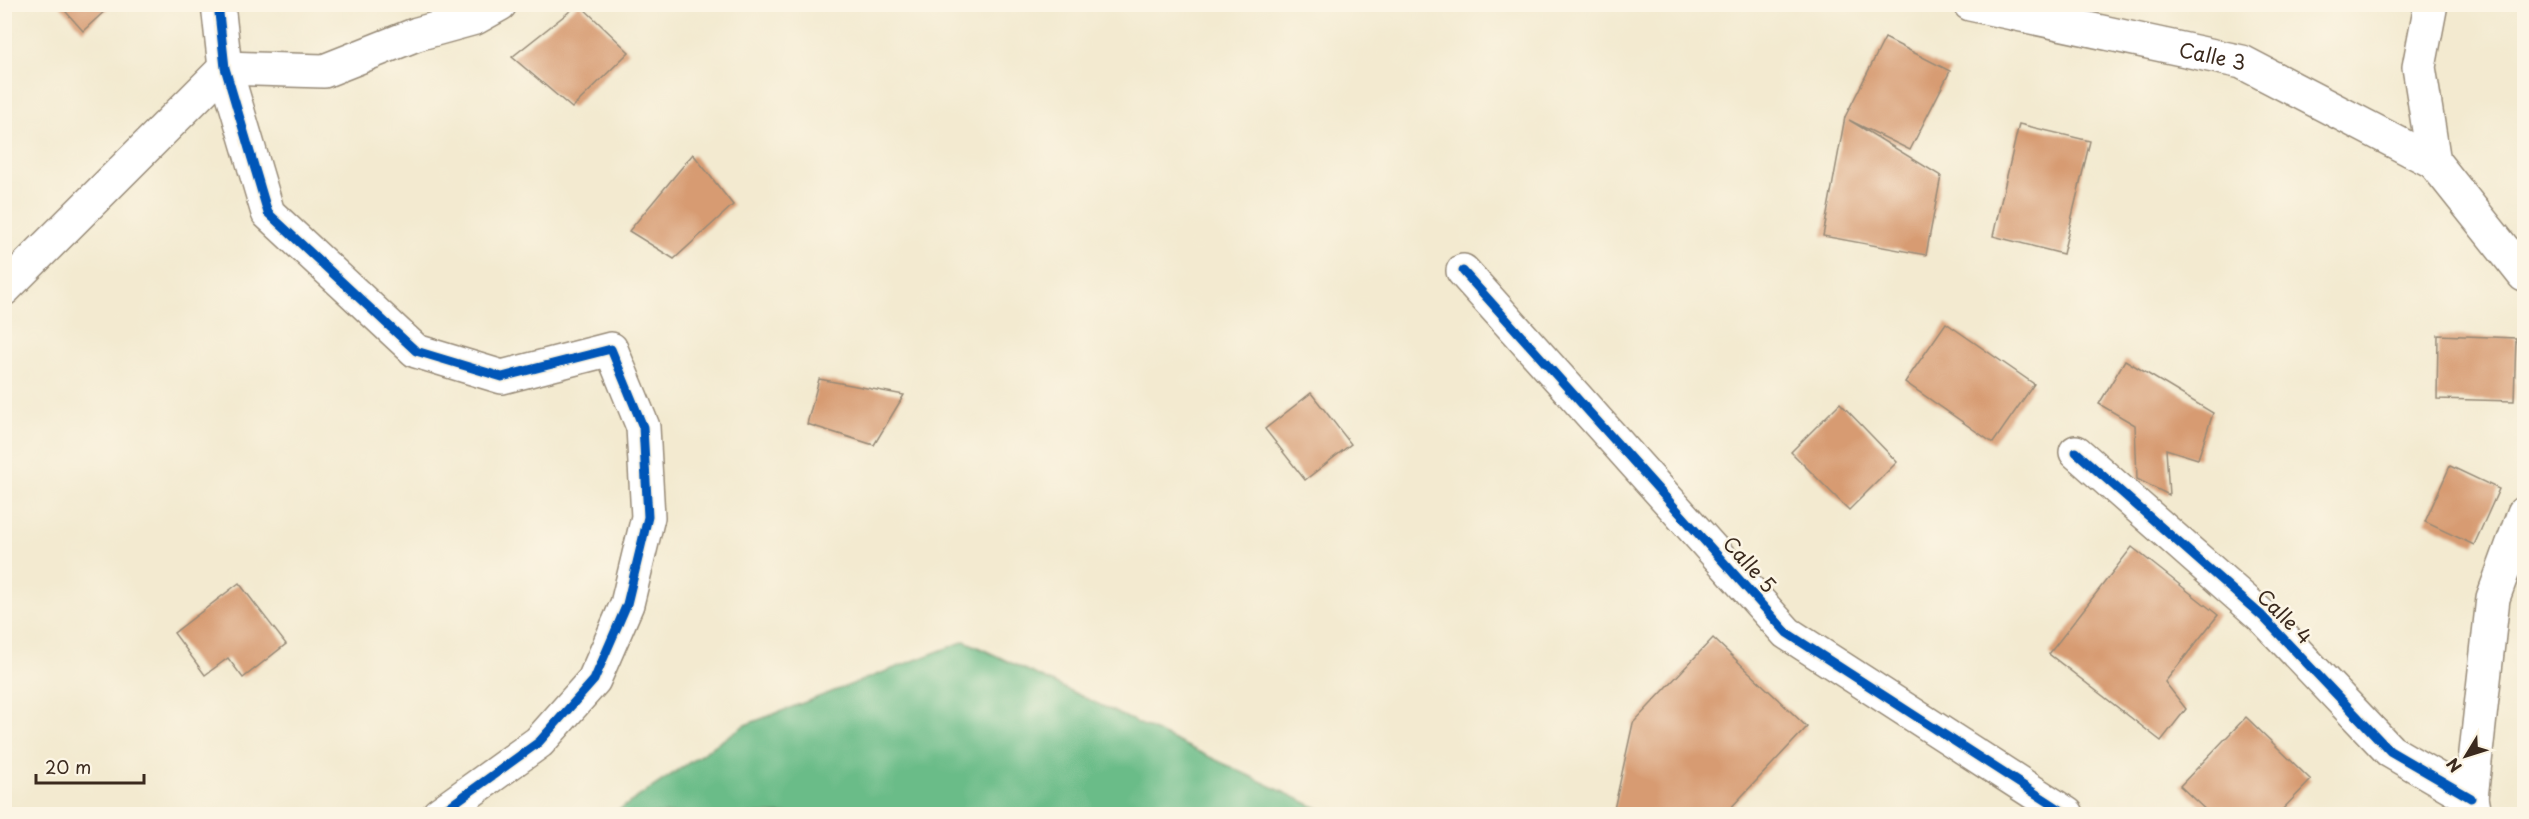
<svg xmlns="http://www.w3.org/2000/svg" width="2529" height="819" font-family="'Playpen Sans',sans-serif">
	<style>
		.forest { fill: #6abc88; stroke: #527353; stroke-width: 1.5 }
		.building { fill: #d79b72 }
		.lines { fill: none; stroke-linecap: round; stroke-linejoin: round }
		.street-casing { stroke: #978a77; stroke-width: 36 }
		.street { stroke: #fff; stroke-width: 33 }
		.cycleway-casing { stroke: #fcf5e5; stroke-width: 13 }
		.cycleway { stroke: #0057b8; stroke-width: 9 }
		.labels { text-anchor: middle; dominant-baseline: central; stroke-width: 5; stroke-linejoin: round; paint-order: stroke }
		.street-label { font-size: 20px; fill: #3b2a1e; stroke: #fcf5e5 }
	</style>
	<rect width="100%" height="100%" fill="#fcf5e5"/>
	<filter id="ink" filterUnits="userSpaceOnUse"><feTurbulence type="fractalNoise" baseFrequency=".0167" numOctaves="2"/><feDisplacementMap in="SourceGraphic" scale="12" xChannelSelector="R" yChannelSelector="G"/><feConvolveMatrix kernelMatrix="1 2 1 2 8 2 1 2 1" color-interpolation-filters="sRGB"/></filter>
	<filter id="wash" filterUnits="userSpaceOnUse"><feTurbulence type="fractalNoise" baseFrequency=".008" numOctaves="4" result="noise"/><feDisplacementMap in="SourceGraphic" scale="24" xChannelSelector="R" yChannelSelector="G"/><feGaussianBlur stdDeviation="1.35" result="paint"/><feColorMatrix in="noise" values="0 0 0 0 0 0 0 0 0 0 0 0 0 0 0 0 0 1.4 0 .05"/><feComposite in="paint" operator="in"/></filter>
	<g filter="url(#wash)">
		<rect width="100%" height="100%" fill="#f3ead0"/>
		<path class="forest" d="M 965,641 L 1330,814 L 613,814 L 745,725 Z"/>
		<g id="blocks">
			<g class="building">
				<path d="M 59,4 L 104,4 L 108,8 L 83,31 Z"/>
				<path d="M 386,4 L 404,4 L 404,8 Z"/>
				<path d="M 579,4 L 629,52 L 572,108 L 512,57 Z"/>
				<path d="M 1885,38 L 1950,71 L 1910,150 L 1849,120 L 1941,176 L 1926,255 L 1823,236 L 1845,117 Z"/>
				<path d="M 2019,124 L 2090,141 L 2063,254 L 1993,236 Z"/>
				<path d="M 693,154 L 733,205 L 674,259 L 629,231 Z"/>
				<path d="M 1946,323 L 2034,384 L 1993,443 L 1905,382 Z"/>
				<path d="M 2438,335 L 2516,338 L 2514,401 L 2437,399 Z"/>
				<path d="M 2125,360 L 2213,413 L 2198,459 L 2166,449 L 2169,495 L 2137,479 L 2135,425 L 2099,404 Z"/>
				<path d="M 819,379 L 904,395 L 874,445 L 807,424 Z"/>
				<path d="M 1311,393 L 1351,444 L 1305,480 L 1265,429 Z"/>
				<path d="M 1840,403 L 1897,462 L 1849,510 L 1791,452 Z"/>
				<path d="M 2450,466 L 2499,489 L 2474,545 L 2425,522 Z"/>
				<path d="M 2132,547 L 2218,615 L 2165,682 L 2186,709 L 2161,741 L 2049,654 Z"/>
				<path d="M 239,583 L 286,644 L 243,678 L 228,658 L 205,675 L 174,633 Z"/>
				<path d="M 1713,638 L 1807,727 L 1725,814 L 1613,814 L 1633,723 Z"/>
				<path d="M 2246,717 L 2311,780 L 2278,814 L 2210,814 L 2180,786 Z"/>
			</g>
		</g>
	</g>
	<g filter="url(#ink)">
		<use href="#blocks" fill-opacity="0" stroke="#978a77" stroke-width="1.5"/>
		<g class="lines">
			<defs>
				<g id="street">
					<path d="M 218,4 L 225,68 L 268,213 L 416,351 L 502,377 L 611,349 L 643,427 L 648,517 L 627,604 L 594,680 L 539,742 L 439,814"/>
					<path id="s1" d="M 1970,4 L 2242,62 L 2434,162"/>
					<path d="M 2431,4 L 2419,67 L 2434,162 L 2524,275"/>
					<path d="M 1463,271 L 1787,633 L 2067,814"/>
					<path d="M 4,289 L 225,68 L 324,71 L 417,34 L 475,18 L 500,4"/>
					<path d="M 2076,452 L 2262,616 L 2390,751 L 2471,798"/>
					<path d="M 2474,814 L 2471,798 L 2493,598 L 2524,513"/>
				</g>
			</defs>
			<use href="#street" class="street-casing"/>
			<use href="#street" class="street"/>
			<defs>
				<g id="cycleway">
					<path d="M 218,4 L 225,68 L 268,213 L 416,351 L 502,377 L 611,349 L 643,427 L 648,517 L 627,604 L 594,680 L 539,742 L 439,814"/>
					<path d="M 1463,271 L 1787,633 L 2067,814"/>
					<path d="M 2076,452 L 2262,616 L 2390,751 L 2471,798"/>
				</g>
			</defs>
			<use href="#cycleway" class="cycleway-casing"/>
			<use href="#cycleway" class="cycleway"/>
		</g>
	</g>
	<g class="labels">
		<g class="street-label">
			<text stroke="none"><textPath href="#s1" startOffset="248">Calle 3</textPath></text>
			<text transform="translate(1750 564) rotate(48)">Calle 5</text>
			<text transform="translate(2285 616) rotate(45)">Calle 4</text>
		</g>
	</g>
	<rect width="2529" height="819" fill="none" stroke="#fcf5e5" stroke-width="24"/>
	<g transform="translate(2466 756) rotate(232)" stroke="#fcf5e5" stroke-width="4.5" paint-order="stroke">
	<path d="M0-4.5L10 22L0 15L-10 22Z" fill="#3b2a1e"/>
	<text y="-9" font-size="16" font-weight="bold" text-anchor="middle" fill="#3b2a1e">N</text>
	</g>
	<path d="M36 774v9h108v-9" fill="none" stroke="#3b2a1e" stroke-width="3"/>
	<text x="45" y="774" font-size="18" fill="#3b2a1e" stroke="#fcf5e5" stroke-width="4.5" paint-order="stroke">20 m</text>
</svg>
